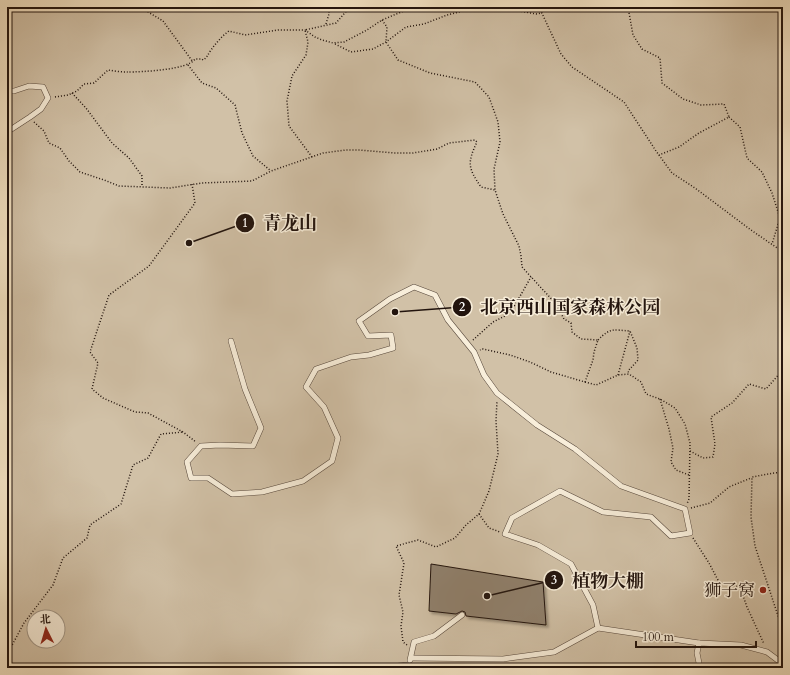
<svg xmlns="http://www.w3.org/2000/svg" width="790" height="675" font-family="Cardo,'Noto Serif SC',serif">
	<style>
		.green { fill: #d1c1a7; stroke: #7a6a5a; fill-rule: evenodd }
		.building { fill: #90816e; stroke: #22140e; filter: url(#shadow) }
		.lines { fill: none; stroke-linecap: round; stroke-linejoin: round }
		.lane-casing { stroke: #57483c; stroke-width: 6 }
		.path { stroke: #22140e; stroke-width: 1.5; stroke-dasharray: 1 2; stroke-linecap: butt }
		.lane { stroke: #f8eeda; stroke-width: 5 }
		.poi-dot { fill: #8f2418; stroke: #f8eeda; stroke-width: 1.5 }
		.labels { text-anchor: middle; dominant-baseline: central; stroke-width: 3; stroke-linejoin: round; paint-order: stroke }
		.poi-label { font-size: 17px; fill: #22140e; stroke: #f8eeda; text-anchor: end }
		.leader { fill: none; stroke: #22140e; stroke-width: 1.5 }
		.callout-dot { fill: #22140e; stroke: #f8eeda; stroke-width: 1.5 }
		.mark-label { font-size: 12px; text-anchor: middle; font-weight: bold; fill: #fff }
		.callout-label { font-size: 18px; text-anchor: middle; font-weight: bold; fill: #22140e; stroke: #f8eeda; stroke-width: 3; stroke-linejoin: round; paint-order: stroke }
	</style>
	<defs>
		<filter id="shadow"><feDropShadow dx="2.5" dy="2.5" stdDeviation="1" flood-color="#0004"/></filter>
	</defs>
	<rect width="100%" height="100%" fill="#f5e5c6"/>
	<filter id="stains"><feTurbulence type="fractalNoise" baseFrequency=".005" numOctaves="4"/><feColorMatrix values="0 0 0 0 .2 0 0 0 0 .09 0 0 0 0 .02 0 0 0 .5 -.17"/></filter>
	<radialGradient id="worn" r=".72"><stop offset=".6" stop-color="#630" stop-opacity="0"/><stop offset="1" stop-color="#630" stop-opacity=".3"/></radialGradient>
	<path class="green" d="M 7,7 L 783,7 L 783,668 L 7,668 ZM 34,617 L 58,617 L 58,641 L 34,641 Z"/>
	<path class="building" d="M 431,564 L 543,582 L 546,625 L 466,616 L 465,612 L 462,611 L 456,614 L 429,611 Z"/>
	<g class="lines">
		<defs>
			<g id="lane">
				<path d="M 7,91 L 14,91 L 29,86 L 43,87 L 48,98 L 41,109 L 30,117 L 7,132"/>
				<path d="M 231,341 L 245,389 L 261,428 L 253,446 L 220,445 L 201,446 L 187,462 L 191,478 L 208,478 L 232,494 L 262,492 L 303,481 L 332,461 L 338,438 L 324,407 L 306,387 L 316,369 L 351,357 L 369,355 L 393,348 L 391,335 L 368,336 L 359,321 L 390,299 L 414,287 L 435,295 L 448,320 L 474,352 L 484,375 L 497,393 L 537,425 L 575,449 L 621,486 L 685,509 L 690,533 L 671,536 L 651,517 L 603,512 L 560,491 L 512,518 L 505,534 L 538,545 L 571,564 L 593,605 L 598,628"/>
				<path d="M 411,658 L 503,659 L 554,652 L 598,628 L 699,643"/>
				<path d="M 410,660 L 414,642 L 434,636 L 462,615"/>
				<path d="M 327,668 L 336,667 L 386,667 L 409,665 L 411,668"/>
				<path d="M 700,668 L 697,653 L 699,643 L 741,645 L 767,652 L 783,664"/>
			</g>
		</defs>
		<use href="#lane" class="lane-casing"/>
		<g class="path">
			<path d="M 140,7 L 163,21 L 193,62"/>
			<path d="M 539,7 L 561,54 L 572,67 L 624,102 L 656,151 L 672,173 L 695,188 L 751,230 L 783,252"/>
			<path d="M 628,7 L 633,35 L 642,49 L 660,58 L 662,83 L 683,99 L 701,105 L 724,104 L 729,117 L 699,133 L 679,147 L 659,155"/>
			<path d="M 382,20 L 387,27 L 386,42 L 398,60 L 430,73 L 475,82 L 489,97 L 498,122 L 500,142 L 494,169 L 495,190 L 503,214 L 519,246 L 521,256 L 522,267 L 556,304 L 564,319 L 571,323 L 572,332 L 581,339 L 598,340 L 594,352 L 593,360 L 585,382 L 551,372 L 530,362 L 510,355 L 483,349 L 480,350"/>
			<path d="M 326,24 L 329,14 L 329,7"/>
			<path d="M 335,44 L 351,52 L 373,49 L 386,42 L 406,27 L 424,24 L 447,15 L 471,9 L 487,10 L 509,9 L 536,14 L 542,13"/>
			<path d="M 188,65 L 202,83 L 216,88 L 235,105 L 242,133 L 253,156 L 271,171"/>
			<path d="M 72,93 L 86,108 L 112,143 L 129,158 L 142,176 L 142,187"/>
			<path d="M 55,97 L 68,95 L 77,91 L 84,84 L 94,83 L 108,70 C 114,71 121,72 127,72 C 141,72 188,70 195,59 L 202,59 L 203,60 C 207,58 208,54 211,50 C 216,43 222,36 229,31 L 245,35 L 278,30 L 305,30 L 315,37 L 322,40 L 333,43 L 344,42 L 367,30 L 382,20 L 406,10 L 425,8 L 427,7"/>
			<path d="M 7,98 L 9,103 L 8,124"/>
			<path d="M 729,117 L 740,127 L 747,158 L 762,172 L 772,193 L 780,218 L 772,244"/>
			<path d="M 34,122 L 44,131 L 49,143 L 60,148 L 69,161 L 80,172 L 104,180 L 119,186 L 170,188 L 202,183 L 252,181 L 271,171 L 323,153 L 346,150 L 360,150 L 394,153 L 413,153 L 437,149 L 449,143 L 475,140 L 477,142 C 467,163 468,168 481,187 L 495,190"/>
			<path d="M 312,157 L 289,126 L 287,101 L 292,76 L 306,55 L 308,42 L 305,30 L 336,23 L 350,7"/>
			<path d="M 192,184 L 195,203 L 149,266 L 109,295 L 90,352 L 98,363 L 92,389 L 103,398 L 135,412 L 148,413 L 183,432 L 196,442"/>
			<path d="M 473,340 L 493,322 L 505,316 L 515,305 L 531,277"/>
			<path d="M 598,340 C 611,327 613,330 630,331 L 637,348 L 638,360 L 628,371 L 629,374"/>
			<path d="M 618,375 L 630,331"/>
			<path d="M 585,382 L 596,385 L 618,375 L 629,374 L 641,382 L 646,394 L 660,399 L 675,408 L 685,424 L 690,443 L 689,499 L 687,504"/>
			<path d="M 660,399 L 669,429 L 673,448 L 671,462 L 676,470 L 689,475"/>
			<path d="M 690,451 L 703,458 L 713,457 L 715,444 L 711,417 L 732,403 L 749,384 L 766,389 L 783,370"/>
			<path d="M 783,472 L 774,473 L 752,477 L 751,517 L 755,546 L 783,631"/>
			<path d="M 691,508 L 710,503 L 729,487 L 751,478"/>
			<path d="M 479,514 L 489,528 L 500,532"/>
			<path d="M 693,538 L 709,563 L 719,582 L 740,587 L 747,607 L 764,644"/>
			<path d="M 407,645 L 403,642 L 401,626 L 403,612 L 399,595 L 404,563 L 396,546 L 418,540 L 436,547 L 455,538 L 466,525 L 479,514 L 489,491 L 498,454 L 496,421 L 497,401"/>
			<path d="M 7,652 L 10,649 L 24,623 L 53,585 L 63,558 L 87,538 L 90,525 L 121,504 L 133,465 L 148,458 L 161,434 L 183,432"/>
			<path d="M 779,654 L 783,643"/>
		</g>
		<use href="#lane" class="lane"/>
	</g>
	<circle class="poi-dot" cx="763" cy="590" r="4"/>
	<g class="labels">
		<g class="poi-label">
			<text x="755" y="590">狮子窝</text>
		</g>
	</g>
	<path class="leader" d="M189 243L245 223M395 312L462 307M487 596L554 580"/>
	<g class="callout-dot">
		<circle cx="189" cy="243" r="4"/>
		<circle cx="395" cy="312" r="4"/>
		<circle cx="487" cy="596" r="4"/>
		<circle cx="245" cy="223" r="10"/>
		<circle cx="462" cy="307" r="10"/>
		<circle cx="554" cy="580" r="10"/>
	</g>
	<g class="mark-label">
		<text x="245" y="227">1</text>
		<text x="462" y="311">2</text>
		<text x="554" y="584">3</text>
	</g>
	<g class="callout-label">
		<text x="290" y="229">青龙山</text>
		<text x="570" y="313">北京西山国家森林公园</text>
		<text x="608" y="587">植物大棚</text>
	</g>
	<rect width="790" height="675" fill="none" stroke="#f5e5c6" stroke-width="24"/>
	<rect x="8" y="8" width="774" height="659" fill="none" stroke="#22140e" stroke-width="2"/>
	<rect x="12" y="12" width="766" height="651" fill="none" stroke="#22140e"/>
	<g transform="translate(46 629) rotate(355)"><circle r="19" fill="#f8eeda" stroke="#a29788"/>
	<path d="M0-3L7 15L0 10L-7 15Z" fill="#8f2418"/>
	<text y="-6" font-size="11" font-weight="bold" text-anchor="middle" fill="#22140e">北</text>
	</g>
	<path d="M636 641v6h120v-6" fill="none" stroke="#22140e" stroke-width="2"/>
	<text x="642" y="641" font-size="12" fill="#22140e" stroke="#f8eeda" stroke-width="3" paint-order="stroke">100 m</text>
	<rect width="100%" height="100%" filter="url(#stains)"/>
	<rect width="100%" height="100%" fill="url(#worn)"/>
</svg>
